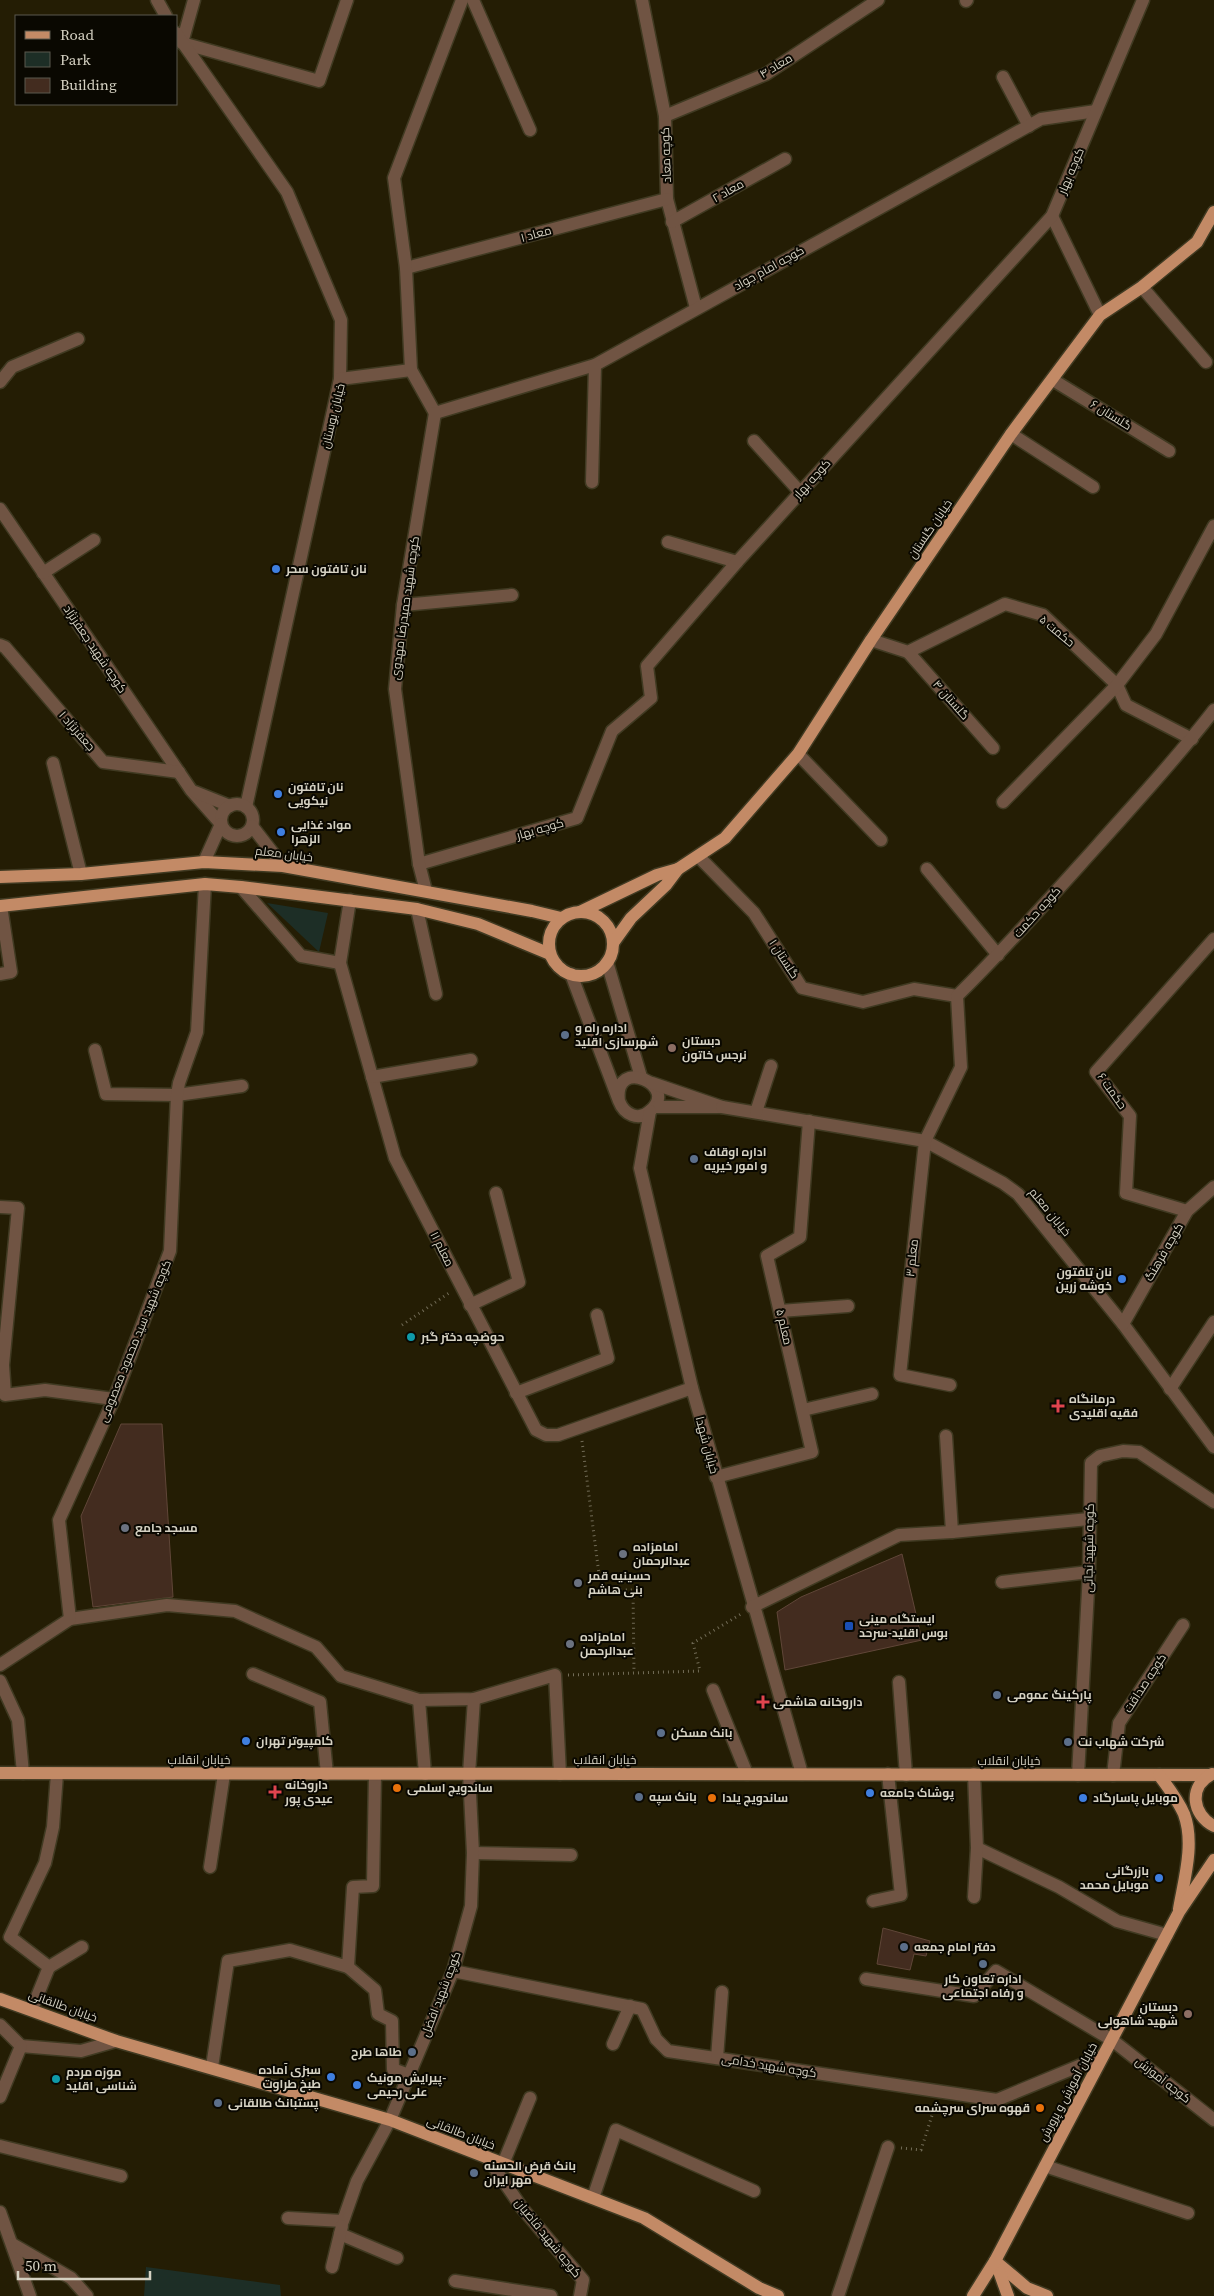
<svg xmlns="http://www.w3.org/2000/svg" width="1214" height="2296" font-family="'Source Serif 4',Cairo,serif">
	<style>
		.green { fill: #1d2e26 }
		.building { fill: #432c1f; stroke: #604638 }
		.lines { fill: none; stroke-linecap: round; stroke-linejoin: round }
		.minor-casing { stroke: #403a22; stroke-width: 15 }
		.major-casing { stroke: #403a22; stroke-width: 15 }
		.path { stroke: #726c57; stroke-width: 3; stroke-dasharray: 1 4; stroke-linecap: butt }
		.minor { stroke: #705443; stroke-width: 12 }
		.major { stroke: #c38a66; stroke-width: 12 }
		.shop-dot { fill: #3f7fe0; stroke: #0a0801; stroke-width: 2 }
		.service-dot { fill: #5c6f8a; stroke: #0a0801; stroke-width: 2 }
		.education-dot { fill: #8d6e63; stroke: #0a0801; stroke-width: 2 }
		.culture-dot { fill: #0f9aa8; stroke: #0a0801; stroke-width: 2 }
		.health-dot { fill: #e0444e; stroke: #0a0801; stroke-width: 2 }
		.worship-dot { fill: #6b7280; stroke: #0a0801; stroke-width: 2 }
		.transit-dot { fill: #1a4fb4; stroke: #0a0801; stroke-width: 2 }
		.food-dot { fill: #e8710a; stroke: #0a0801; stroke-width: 2 }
		.labels { text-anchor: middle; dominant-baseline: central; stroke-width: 4; stroke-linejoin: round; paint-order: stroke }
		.street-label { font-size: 12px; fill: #d5d1c2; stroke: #0a0801 }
		.poi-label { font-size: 12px; font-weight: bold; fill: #d5d1c2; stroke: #0a0801; text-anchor: start }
	</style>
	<rect width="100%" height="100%" fill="#241d04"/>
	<g class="green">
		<path d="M 267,903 L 328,913 L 319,952 Z"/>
		<path d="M 146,2267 L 280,2285 L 281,2296 L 144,2296 Z"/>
	</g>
	<g class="building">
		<path d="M 121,1424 L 162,1424 L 173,1597 L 93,1607 L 81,1516 Z"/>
		<path d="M 902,1554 L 922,1640 L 785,1670 L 777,1612 L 801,1597 Z"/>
		<path d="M 883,1928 L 930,1941 L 926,1956 L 914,1954 L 910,1970 L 877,1964 Z"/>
	</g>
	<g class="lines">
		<defs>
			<g id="minor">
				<path d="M 157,0 L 166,16"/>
				<path d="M 194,0 L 182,43 L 319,81 L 347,0"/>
				<path d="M 473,0 L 530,130"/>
				<path d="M 642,0 L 665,116 L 667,199 L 696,308"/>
				<path d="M 966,1 L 967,0"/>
				<path d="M 176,33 L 287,192 L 341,320 L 340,379 L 246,807"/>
				<path d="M 1003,77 L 1029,126"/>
				<path d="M 665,116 L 766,74 L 878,0"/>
				<path d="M 1052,216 L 1100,315"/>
				<path d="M 672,222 L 785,159"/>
				<path d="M 406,268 L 667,199"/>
				<path d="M 1142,287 L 1206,362"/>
				<path d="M 340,379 L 411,370"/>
				<path d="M 1053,380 L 1169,451"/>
				<path d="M 0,382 L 12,367 L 78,339"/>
				<path d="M 435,413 L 595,365 L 1041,119 L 1096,111"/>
				<path d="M 435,413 L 411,370 L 406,268 L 394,178 L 462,0"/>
				<path d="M 1011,434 L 1093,487"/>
				<path d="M 754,441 L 800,492"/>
				<path d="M 592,482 L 595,365"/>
				<path d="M 0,509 L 191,790 L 221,824"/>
				<path d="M 668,542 L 737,562"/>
				<path d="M 43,573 L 94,540"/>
				<path d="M 403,605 L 512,595"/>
				<path d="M 871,640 L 908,652 L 1005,604 L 1043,615 L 1117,685 L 1126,705 L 1192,739"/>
				<path d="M 0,645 L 5,647 L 103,762 L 179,772"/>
				<path d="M 908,652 L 993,748"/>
				<path d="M 798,754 L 881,840"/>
				<path d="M 53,763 L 81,874"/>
				<path d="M 195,792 L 230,806"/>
				<path d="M 1003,802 L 1117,685 L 1156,634 L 1214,526"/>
				<circle cx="237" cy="820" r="16"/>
				<path d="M 252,826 L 283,866"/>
				<path d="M 699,857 L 754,913 L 802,988 L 863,1002 L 914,989 L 957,996"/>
				<path d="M 204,862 L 221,824"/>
				<path d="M 419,864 L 577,818 L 612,731 L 651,698 L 647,666 L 737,562 L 1052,216 L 1143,0"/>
				<path d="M 927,869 L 998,955"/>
				<path d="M 241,887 L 301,956 L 340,963"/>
				<path d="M 426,891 L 419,864 L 395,689 L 403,605 L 435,413"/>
				<path d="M 350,900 L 340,963 L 395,1158 L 536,1430 L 546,1435 L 558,1435 L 692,1388"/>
				<path d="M 417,909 L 436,994"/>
				<path d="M 607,962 L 641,1077"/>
				<path d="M 0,974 L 11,972 L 1,906"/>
				<path d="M 571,974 L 619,1101 C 624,1114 638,1122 650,1111 C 681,1086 613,1055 619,1101"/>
				<path d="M 95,1050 L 106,1094 L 177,1095 L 242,1086"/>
				<path d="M 372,1077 L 471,1060"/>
				<path d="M 652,1083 L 722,1107 L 655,1107"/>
				<path d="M 722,1107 L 925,1141 L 1003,1183 L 1018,1194 L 1123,1324 L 1214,1447"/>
				<path d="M 650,1111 L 640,1168 L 692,1388 L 802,1774"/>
				<path d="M 756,1112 L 771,1066"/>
				<path d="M 0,1207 L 18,1208 L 3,1365 L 5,1395 L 45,1390 L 114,1399"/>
				<path d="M 1187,1211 L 1126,1193 L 1130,1116 L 1096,1072 L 1214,939"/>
				<path d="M 470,1305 L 519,1282 L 496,1193"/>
				<path d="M 780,1311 L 848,1306"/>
				<path d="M 1123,1324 L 1187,1211 L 1214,1187"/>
				<path d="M 950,1385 L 900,1375 L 925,1141 L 961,1067 L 957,996 C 1006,948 1051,897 1097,846 C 1137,801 1178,757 1214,710"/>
				<path d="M 1170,1389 L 1214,1322"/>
				<path d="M 516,1393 L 608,1358 L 597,1315"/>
				<path d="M 803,1410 L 872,1394"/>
				<path d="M 946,1436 L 952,1532"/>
				<path d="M 716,1477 L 812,1452 L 767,1256 L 800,1237 L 809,1121"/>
				<path d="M 1002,1582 L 1089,1572"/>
				<path d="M 752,1607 L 899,1535 L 952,1532 L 1089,1519"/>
				<path d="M 70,1619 L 167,1605 L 235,1611 L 316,1647 L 341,1676 L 419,1700 L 474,1699 L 555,1675 L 560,1774"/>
				<path d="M 0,1665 L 70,1619 L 59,1520 L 114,1399 L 170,1251 L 177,1095 L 179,1083 L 197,1032 L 205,884"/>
				<path d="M 253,1674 L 320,1702 L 327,1774"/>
				<path d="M 0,1681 L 18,1720 L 23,1773"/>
				<path d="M 899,1682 L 906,1775"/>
				<path d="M 713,1690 L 747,1774"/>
				<path d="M 419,1700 L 425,1774"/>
				<path d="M 1078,1775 L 1089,1572 L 1091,1463 L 1100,1456 L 1123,1451 L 1139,1452 L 1214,1502"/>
				<path d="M 1113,1775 L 1119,1723 L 1183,1625"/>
				<path d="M 977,1848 L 1059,1887 L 1117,1921 L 1167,1935"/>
				<path d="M 473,1853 L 571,1855"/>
				<path d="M 210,1867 L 224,1774"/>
				<path d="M 974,1897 L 977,1848 L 974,1774"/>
				<path d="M 873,1901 L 901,1895 L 888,1774"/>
				<path d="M 49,1967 L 82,1947"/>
				<path d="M 348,1967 L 375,1990 L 378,2014 L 392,2021 L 393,2069 L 409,2075"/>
				<path d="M 453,1971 L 642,2009 L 656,2039 L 668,2051 L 997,2100 L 1103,2056"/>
				<path d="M 866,1979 L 974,1996 L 996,1971 L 1112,2040 L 1214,2120"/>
				<path d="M 32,2009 L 49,1967 L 10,1937 L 45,1863 L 53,1827 L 57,1774"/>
				<path d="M 0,2025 L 21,2046"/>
				<path d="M 613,2044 L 630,2006"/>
				<path d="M 21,2046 L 81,2051 L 116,2041"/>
				<path d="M 717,2058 L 722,1992"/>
				<path d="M 212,2067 L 228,1961 L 290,1950 L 348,1967 L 353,1887 L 373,1886 L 375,1774"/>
				<path d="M 0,2097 L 21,2046"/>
				<path d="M 0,2146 L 121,2176"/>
				<path d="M 487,2157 L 522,2208 L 583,2280 L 580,2296"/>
				<path d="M 503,2164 L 530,2098"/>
				<path d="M 1045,2166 L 1188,2213"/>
				<path d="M 593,2198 L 616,2130 L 754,2191"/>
				<path d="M 0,2212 L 30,2296"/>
				<path d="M 288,2218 L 343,2221 L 357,2181 L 390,2120 L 453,1971 L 471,1906 L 473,1853 L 469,1774 L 474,1699"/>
				<path d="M 340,2234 L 397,2258"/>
				<path d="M 12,2244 L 71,2278 L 87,2296"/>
				<path d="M 332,2267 L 342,2226"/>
				<path d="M 455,2281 L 551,2296"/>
				<path d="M 838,2296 L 888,2147"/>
			</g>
			<g id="major">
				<path d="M 678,869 L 725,838 L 798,754 L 871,640 L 1011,434 L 1100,315 L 1142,287 L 1197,242 L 1214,212"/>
				<path d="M 0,877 L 81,874 L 204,862 L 283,866 L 532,911 L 561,918"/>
				<path d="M 0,906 L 205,884 L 241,887 L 417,909 L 478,924 L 550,954"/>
				<circle cx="581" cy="944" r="32"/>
				<path d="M 580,912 L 657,875 L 678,869 L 666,885 L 631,918 L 613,943"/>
				<path d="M 0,1773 L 1209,1775"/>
				<path d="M 1212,1774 C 1188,1786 1192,1815 1214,1826"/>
				<path d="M 1159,1775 C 1168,1787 1178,1800 1184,1814 C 1195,1843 1184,1880 1179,1909"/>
				<path d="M 0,1999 L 116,2041 L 390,2120 L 644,2218 L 759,2288 L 778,2296"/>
				<path d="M 995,2261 L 1027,2288 L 1047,2296"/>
				<path d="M 996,2263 L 1008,2296"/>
				<path d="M 973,2296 L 995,2261 L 1179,1912 L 1214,1860"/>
			</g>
		</defs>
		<use href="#minor" class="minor-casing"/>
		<use href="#major" class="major-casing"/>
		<g class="path">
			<path d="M 402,1325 L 449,1293"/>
			<path d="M 582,1441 L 601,1590 L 633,1590 L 634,1672"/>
			<path d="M 568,1675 L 700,1671 L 693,1643 L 741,1614"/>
			<path d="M 901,2148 L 921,2150 L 935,2106"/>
		</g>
		<use href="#minor" class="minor"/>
		<use href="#major" class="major"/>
	</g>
	<g class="shop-dot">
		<circle cx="276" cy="569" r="5"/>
		<circle cx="278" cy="794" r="5"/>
		<circle cx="281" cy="832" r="5"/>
		<circle cx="1122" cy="1279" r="5"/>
		<circle cx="246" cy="1741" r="5"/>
		<circle cx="870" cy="1793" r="5"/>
		<circle cx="1083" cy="1798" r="5"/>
		<circle cx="1159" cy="1878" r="5"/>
		<circle cx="331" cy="2077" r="5"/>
		<circle cx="357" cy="2085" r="5"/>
	</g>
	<g class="service-dot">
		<circle cx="565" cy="1035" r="5"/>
		<circle cx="694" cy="1159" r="5"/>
		<circle cx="997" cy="1695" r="5"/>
		<circle cx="661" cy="1733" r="5"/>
		<circle cx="1068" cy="1742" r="5"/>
		<circle cx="639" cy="1797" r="5"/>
		<circle cx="904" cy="1947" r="5"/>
		<circle cx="983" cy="1964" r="5"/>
		<circle cx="412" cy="2052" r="5"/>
		<circle cx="218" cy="2103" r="5"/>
		<circle cx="474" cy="2173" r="5"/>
	</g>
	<g class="education-dot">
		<circle cx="672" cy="1048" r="5"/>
		<circle cx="1188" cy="2014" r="5"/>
	</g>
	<g class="culture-dot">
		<circle cx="411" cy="1337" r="5"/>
		<circle cx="56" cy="2079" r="5"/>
	</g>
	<g class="health-dot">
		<path d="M1055.5 1398.5h5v5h5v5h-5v5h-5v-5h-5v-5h5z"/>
		<path d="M760.5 1694.5h5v5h5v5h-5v5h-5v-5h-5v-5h5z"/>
		<path d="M272.5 1784.5h5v5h5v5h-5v5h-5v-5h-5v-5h5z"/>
	</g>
	<g class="worship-dot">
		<circle cx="125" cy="1528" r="5"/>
		<circle cx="623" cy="1554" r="5"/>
		<circle cx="578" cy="1583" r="5"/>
		<circle cx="570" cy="1644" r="5"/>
	</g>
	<rect class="transit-dot" x="844" y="1621" width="10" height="10" rx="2.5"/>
	<g class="food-dot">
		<circle cx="397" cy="1788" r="5"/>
		<circle cx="712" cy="1798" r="5"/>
		<circle cx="1040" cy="2108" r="5"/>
	</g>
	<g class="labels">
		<g class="street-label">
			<text transform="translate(776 66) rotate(-31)">معاد ۴</text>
			<text transform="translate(666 155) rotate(-92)">کوچه معاد</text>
			<text transform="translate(1071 171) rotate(-67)">کوچه بهار</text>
			<text transform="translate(728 191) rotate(-29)">معاد ۲</text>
			<text transform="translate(536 234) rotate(-15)">معاد ۱</text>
			<text transform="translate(769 268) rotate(-29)">کوچه امام جواد</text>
			<text transform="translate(1111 415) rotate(32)">گلستان ۶</text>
			<text transform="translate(333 416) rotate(-76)">خیابان بوستان</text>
			<text transform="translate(812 479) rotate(-48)">کوچه بهار</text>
			<text transform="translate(930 529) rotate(-56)">خیابان گلستان</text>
			<text transform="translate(405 608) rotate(-82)">کوچه شهید حمیدرضا مهدوی</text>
			<text transform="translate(1057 631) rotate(40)">حکمت ۵</text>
			<text transform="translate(95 649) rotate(56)">کوچه شهید جعفرنژاد</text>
			<text transform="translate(951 700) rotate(49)">گلستان ۴</text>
			<text transform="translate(77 731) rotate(49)">جعفرنژاد ۱</text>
			<text transform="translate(540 829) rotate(-16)">کوچه بهار</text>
			<text transform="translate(284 854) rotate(7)">خیابان معلم</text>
			<text transform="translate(1037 912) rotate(-48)">کوچه حکمت</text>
			<text transform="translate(784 959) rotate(57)">گلستان ۱</text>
			<text transform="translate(1112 1091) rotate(55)">حکمت ۶</text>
			<text transform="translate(1050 1212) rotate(51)">خیابان معلم</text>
			<text transform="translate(442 1249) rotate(63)">معلم ۱۱</text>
			<text transform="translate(1164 1252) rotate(-60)">کوچه فرهنگ</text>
			<text transform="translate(912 1258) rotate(-84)">معلم ۳</text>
			<text transform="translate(784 1327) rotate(77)">معلم ۵</text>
			<text transform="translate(135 1341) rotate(-68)">کوچه شهید سید محمود معصومی</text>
			<text transform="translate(707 1445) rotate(75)">خیابان شهدا</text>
			<text transform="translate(1089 1548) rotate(-89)">کوچه شهید نجاتی</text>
			<text transform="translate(1145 1683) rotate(-57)">کوچه صداقت</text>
			<text x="199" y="1760">خیابان انقلاب</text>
			<text x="605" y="1760">خیابان انقلاب</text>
			<text x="1009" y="1761">خیابان انقلاب</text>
			<text transform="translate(441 1994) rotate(-69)">کوچه شهید افضل</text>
			<text transform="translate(63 2006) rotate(20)">خیابان طالقانی</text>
			<text transform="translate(769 2066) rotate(9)">کوچه شهید خدامی</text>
			<text transform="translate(1163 2080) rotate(38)">کوچه آموزش</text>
			<text transform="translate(1068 2092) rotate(-62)">خیابان آموزش و پرورش</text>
			<text transform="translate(461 2133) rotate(21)">خیابان طالقانی</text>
			<text transform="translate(548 2238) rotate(51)">کوچه شهید قاضیان</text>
		</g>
		<g class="poi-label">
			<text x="286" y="569">نان تافتون سحر</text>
			<text x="288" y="787">نان تافتون<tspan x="288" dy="14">نیکویی</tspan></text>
			<text x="291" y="825">مواد غذایی<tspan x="291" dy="14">الزهرا</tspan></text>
			<text x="575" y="1028">اداره راه و<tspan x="575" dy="14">شهرسازی اقلید</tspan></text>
			<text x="682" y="1041">دبستان<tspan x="682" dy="14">نرجس خاتون</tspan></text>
			<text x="704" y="1152">اداره اوقاف<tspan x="704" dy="14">و امور خیریه</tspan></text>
			<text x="1112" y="1272" text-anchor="end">نان تافتون<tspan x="1112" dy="14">خوشه زرین</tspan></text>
			<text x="421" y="1337">حوضچه دختر گبر</text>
			<text x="1069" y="1399">درمانگاه<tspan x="1069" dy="14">فقیه اقلیدی</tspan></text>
			<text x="135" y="1528">مسجد جامع</text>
			<text x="633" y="1547">امامزاده<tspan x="633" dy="14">عبدالرحمان</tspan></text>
			<text x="588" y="1576">حسینیه قمر<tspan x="588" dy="14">بنی هاشم</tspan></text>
			<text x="859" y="1619">ایستگاه مینی<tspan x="859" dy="14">بوس اقلید-سرحد</tspan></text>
			<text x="580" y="1637">امامزاده<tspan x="580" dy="14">عبدالرحمن</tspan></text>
			<text x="1007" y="1695">پارکینگ عمومی</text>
			<text x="773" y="1702">داروخانه هاشمی</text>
			<text x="671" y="1733">بانک مسکن</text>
			<text x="256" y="1741">کامپیوتر تهران</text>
			<text x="1078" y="1742">شرکت شهاب نت</text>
			<text x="285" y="1785">داروخانه<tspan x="285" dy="14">عیدی پور</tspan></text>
			<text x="407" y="1788">ساندویچ اسلمی</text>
			<text x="880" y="1793">پوشاک جامعه</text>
			<text x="649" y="1797">بانک سپه</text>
			<text x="722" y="1798">ساندویچ یلدا</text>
			<text x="1093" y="1798">موبایل پاسارگاد</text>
			<text x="1149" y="1871" text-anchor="end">بازرگانی<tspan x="1149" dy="14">موبایل محمد</tspan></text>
			<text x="914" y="1947">دفتر امام جمعه</text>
			<text x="983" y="1979" text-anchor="middle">اداره تعاون کار<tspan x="983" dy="14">و رفاه اجتماعی</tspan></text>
			<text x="1178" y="2007" text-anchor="end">دبستان<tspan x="1178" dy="14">شهید شاهولی</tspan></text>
			<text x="402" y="2052" text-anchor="end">طاها طرح</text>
			<text x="321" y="2070" text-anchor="end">سبزی آماده<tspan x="321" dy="14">طبخ طراوت</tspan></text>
			<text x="66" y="2072">موزه مردم<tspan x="66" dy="14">شناسی اقلید</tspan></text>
			<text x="367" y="2078">پیرایش مونیک-<tspan x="367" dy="14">علی رحیمی</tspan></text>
			<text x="228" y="2103">پستبانک طالقانی</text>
			<text x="1030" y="2108" text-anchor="end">قهوه سرای سرچشمه</text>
			<text x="484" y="2166">بانک قرض الحسنه<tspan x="484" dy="14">مهر ایران</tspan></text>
		</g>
	</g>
	<rect x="15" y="15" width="162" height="90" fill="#0a0801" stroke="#5b584e"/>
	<rect x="25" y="31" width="25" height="8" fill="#c38a66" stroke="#5b584e"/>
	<text x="60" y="40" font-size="15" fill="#d5d1c2">Road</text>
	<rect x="25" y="52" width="25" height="15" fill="#1d2e26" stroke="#5b584e"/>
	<text x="60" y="65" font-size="15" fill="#d5d1c2">Park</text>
	<rect x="25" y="78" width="25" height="15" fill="#432c1f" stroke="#5b584e"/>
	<text x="60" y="90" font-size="15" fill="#d5d1c2">Building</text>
	<path d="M18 2271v8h132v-8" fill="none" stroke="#d5d1c2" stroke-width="2.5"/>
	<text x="25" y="2271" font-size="15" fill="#d5d1c2" stroke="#0a0801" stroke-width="4" paint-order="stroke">50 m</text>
</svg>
